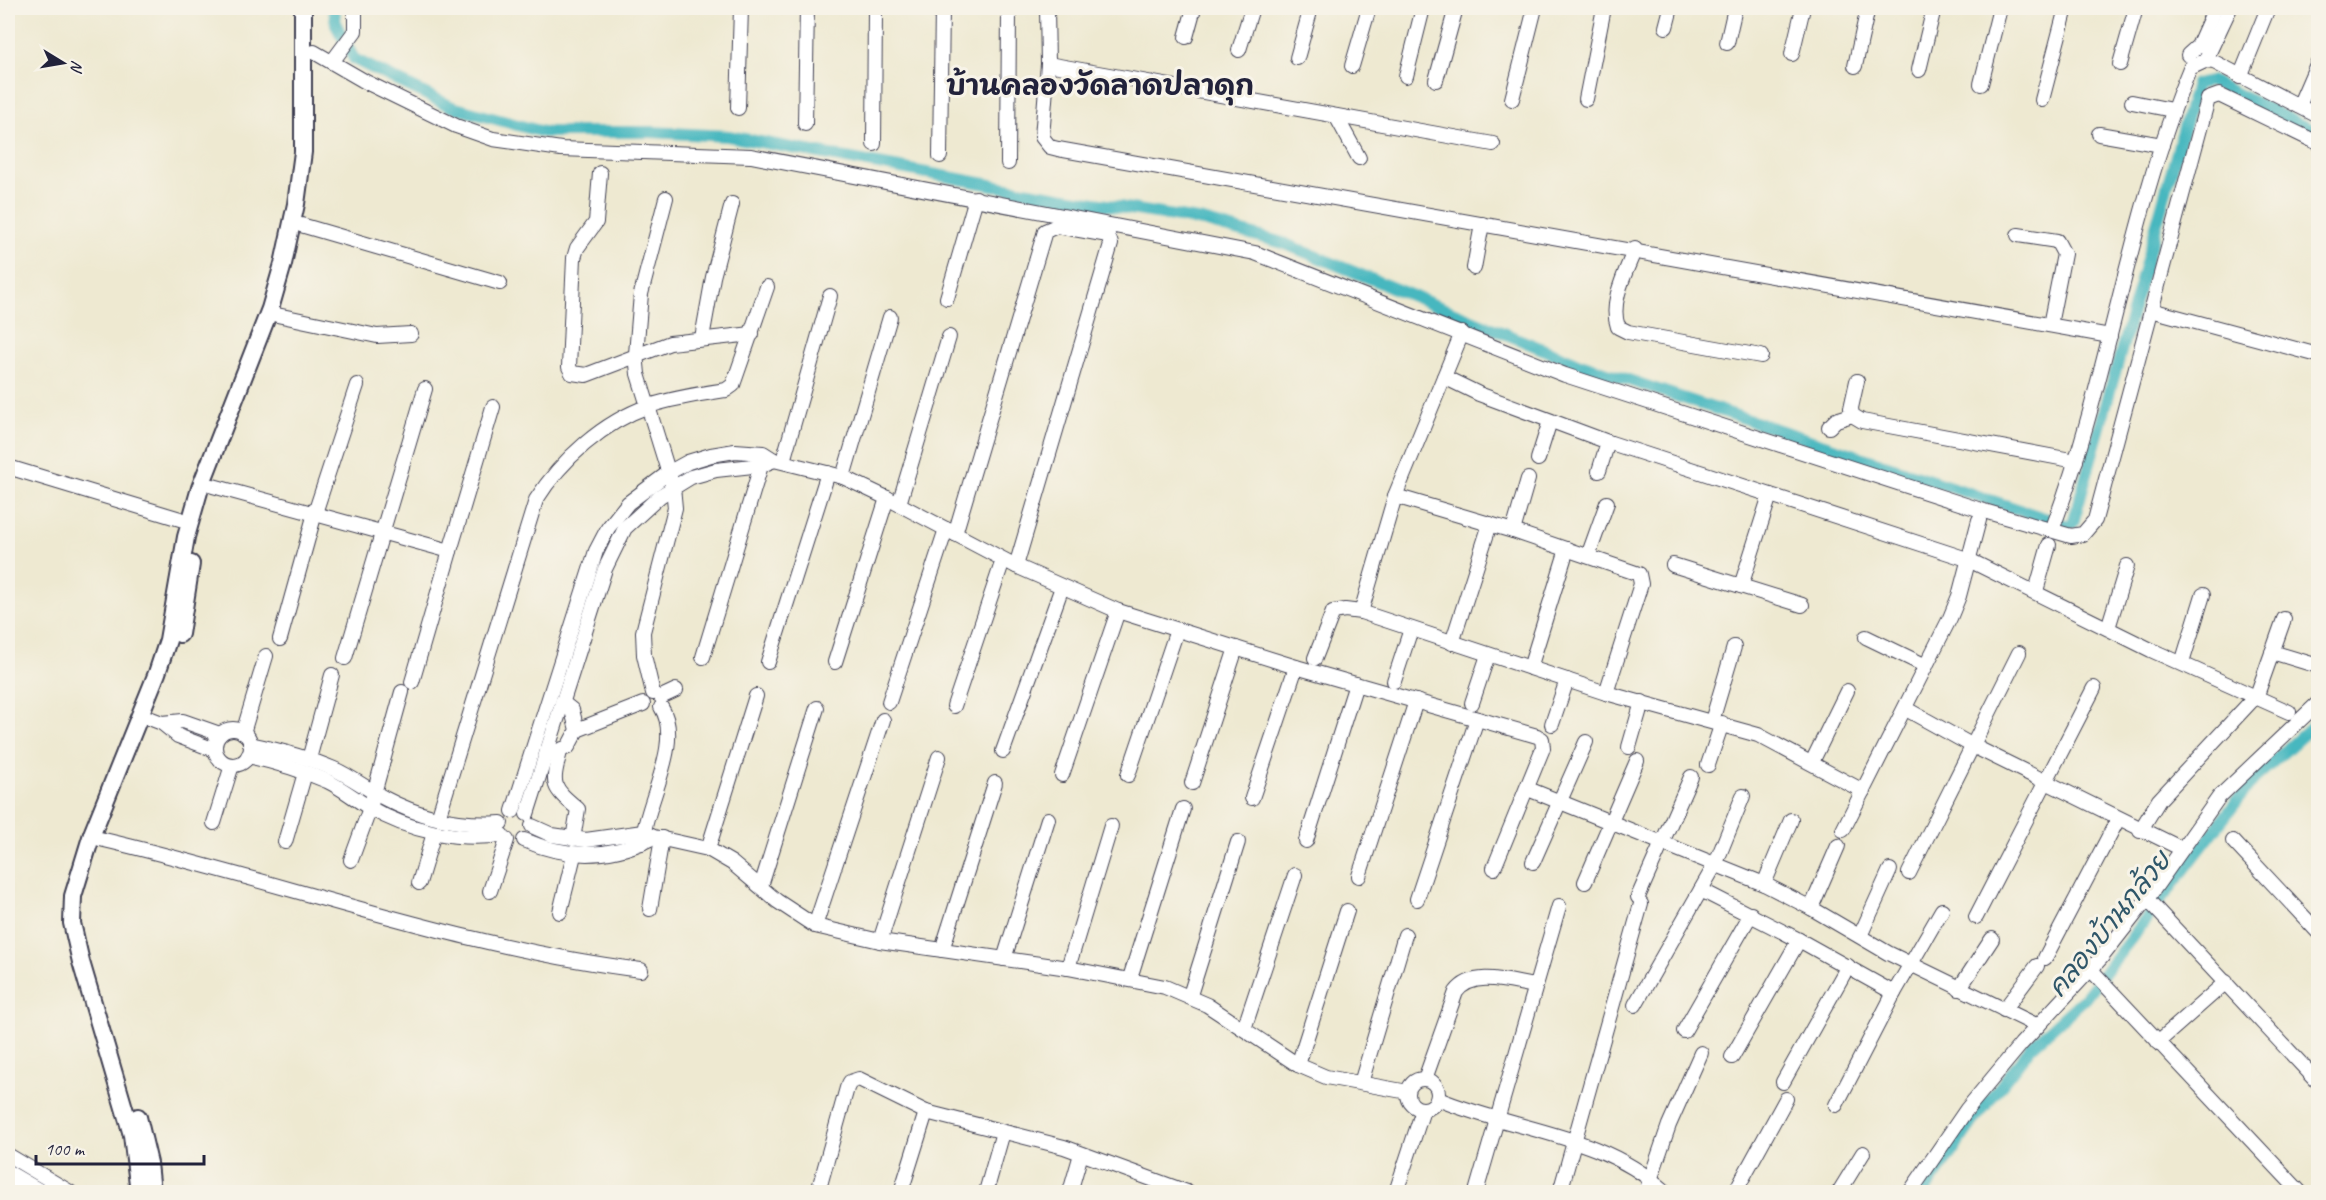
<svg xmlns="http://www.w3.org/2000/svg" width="2326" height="1200" font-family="Caveat,'Playpen Sans Thai',sans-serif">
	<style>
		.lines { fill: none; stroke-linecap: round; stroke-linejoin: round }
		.canal { stroke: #47b7bf; stroke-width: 12 }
		.minor-casing { stroke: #414052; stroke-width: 16 }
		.tertiary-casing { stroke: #414052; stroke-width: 20 }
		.minor { stroke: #fff; stroke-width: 14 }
		.tertiary { stroke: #fff; stroke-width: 16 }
		.labels { text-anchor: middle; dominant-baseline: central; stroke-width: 6; stroke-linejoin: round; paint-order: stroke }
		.water-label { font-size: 27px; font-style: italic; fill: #2f5669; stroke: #f7f3e8 }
		.quarter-label { font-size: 28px; font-weight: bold; fill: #22223b; stroke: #f7f3e8 }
	</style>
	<rect width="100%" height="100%" fill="#f7f3e8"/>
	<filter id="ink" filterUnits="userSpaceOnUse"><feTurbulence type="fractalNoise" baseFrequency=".0167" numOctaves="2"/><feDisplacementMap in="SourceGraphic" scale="12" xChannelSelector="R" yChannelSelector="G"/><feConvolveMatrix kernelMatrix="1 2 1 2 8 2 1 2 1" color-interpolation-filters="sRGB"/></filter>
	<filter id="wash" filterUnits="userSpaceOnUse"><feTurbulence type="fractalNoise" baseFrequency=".008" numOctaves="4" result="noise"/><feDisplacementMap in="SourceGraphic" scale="24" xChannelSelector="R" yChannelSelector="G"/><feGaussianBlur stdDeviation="1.35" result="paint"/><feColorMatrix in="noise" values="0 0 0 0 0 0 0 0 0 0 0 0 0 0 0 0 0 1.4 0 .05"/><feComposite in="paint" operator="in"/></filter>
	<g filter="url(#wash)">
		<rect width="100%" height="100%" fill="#eee9d1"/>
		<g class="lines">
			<g class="canal">
				<path d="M 334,8 L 336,25 L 354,59 L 452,107 L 543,132 L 651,132 L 728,136 L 1035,193 L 1203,221 L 1283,243 L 1577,363 L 2065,525 L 2073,523 L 2196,84 L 2210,81 L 2318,133"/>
				<path d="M 1924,1192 L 1974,1120 L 2031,1047 L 2085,998 L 2254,779 L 2318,721"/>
			</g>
		</g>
	</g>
	<g filter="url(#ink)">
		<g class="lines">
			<defs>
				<g id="minor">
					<path d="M 1047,8 L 1048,64 L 1042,137 L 1050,147 L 1058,149 L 2110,336"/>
					<path d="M 1666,27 L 1671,8"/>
					<path d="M 1186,37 L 1194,8"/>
					<path d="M 1727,43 L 1735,8"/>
					<path d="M 1239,50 L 1252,8"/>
					<path d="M 314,52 L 366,82 L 456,126 L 493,139 L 561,149 L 751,156 L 1255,253 L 1565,375 L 1984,511 L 2071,536 L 2083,534 L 2095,520 L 2208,99 L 2219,95 L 2318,143"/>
					<path d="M 1792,54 L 1803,8"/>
					<path d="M 2188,55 L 2198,46 L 2215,8"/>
					<path d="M 1297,58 L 1311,8"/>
					<path d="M 2205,61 L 2230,8"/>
					<path d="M 332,62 L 355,31 L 355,8"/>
					<path d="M 1048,64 L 1493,144"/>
					<path d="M 2120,64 L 2136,8"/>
					<path d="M 1352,66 L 1369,8"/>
					<path d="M 1855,66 L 1868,8"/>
					<path d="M 1919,70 L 1934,8"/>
					<path d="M 1406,76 L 1423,8"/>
					<path d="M 2240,77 L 2268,8"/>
					<path d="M 1436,80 L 1456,8"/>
					<path d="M 1981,84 L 2000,8"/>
					<path d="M 1512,99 L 1535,8"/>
					<path d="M 1586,99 L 1604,8"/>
					<path d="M 2042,100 L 2066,8"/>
					<path d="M 2132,102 L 2172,110"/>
					<path d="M 2299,106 L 2318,62"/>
					<path d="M 738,108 L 741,8"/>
					<path d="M 1336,116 L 1359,158"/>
					<path d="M 805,124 L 807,8"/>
					<path d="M 2099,134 L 2162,145"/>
					<path d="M 874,144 L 875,8"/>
					<path d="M 940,156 L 942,8"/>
					<path d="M 1008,163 L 1009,8"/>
					<path d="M 600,173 L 596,222 L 577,248 L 574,258 L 569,367 L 572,373 L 586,375 L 670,343 L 752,334"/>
					<path d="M 301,225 L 500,283"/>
					<path d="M 2018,235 L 2057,241 L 2064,254 L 2050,325"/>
					<path d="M 1635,249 C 1626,272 1609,302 1618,327 L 1628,332 L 1761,356"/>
					<path d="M 1474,268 L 1482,224"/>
					<path d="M 947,298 L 976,198"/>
					<path d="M 2151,310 L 2318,355"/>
					<path d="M 277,315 L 377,336 L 411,334"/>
					<path d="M 702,338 L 713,277 L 732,204"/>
					<path d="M 1444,377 L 1479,394 L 1608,442 L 1967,559 L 2151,650 L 2289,712"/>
					<path d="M 1857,381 L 1851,408 L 1852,415 L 1862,421 L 2076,461"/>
					<path d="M 1829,427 L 1836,420 L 1852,415"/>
					<path d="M 1538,459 L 1550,421"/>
					<path d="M 783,461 L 830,296"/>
					<path d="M 8,467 L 190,522"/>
					<path d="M 1599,471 L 1608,442"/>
					<path d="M 843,477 L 890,317"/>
					<path d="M 213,486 L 450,551 L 412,682"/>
					<path d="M 1395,496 L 1513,531 L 1639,574 L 1641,584 L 1606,693"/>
					<path d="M 899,504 L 949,337"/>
					<path d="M 2052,530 C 2109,380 2128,217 2190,68 L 2205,61 L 2214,62 L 2318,116"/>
					<path d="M 1513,531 L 1528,479"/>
					<path d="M 955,534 L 1045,231 L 1057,226 L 1108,235 L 1111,244 L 1016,566"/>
					<path d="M 450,551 L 493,407"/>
					<path d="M 1588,556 L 1607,503"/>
					<path d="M 1673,565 L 1802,605"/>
					<path d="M 1741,586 L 1770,495"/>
					<path d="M 2036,591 L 2049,545"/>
					<path d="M 1361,612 L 1395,496 L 1462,333"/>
					<path d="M 2108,628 L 2127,566"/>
					<path d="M 1866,637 L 1926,666"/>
					<path d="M 280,639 L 315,513 L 357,385"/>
					<path d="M 1452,643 L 1490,524"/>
					<path d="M 2272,652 L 2318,666"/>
					<path d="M 703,657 L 763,459"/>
					<path d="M 345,658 L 425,389"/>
					<path d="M 1315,658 L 1333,612 L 1345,610 L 1361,612 L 1606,693 L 1758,735 L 1863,791"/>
					<path d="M 768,662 L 828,473"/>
					<path d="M 835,662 L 887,498"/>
					<path d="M 2182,663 L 2203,595"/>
					<path d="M 1530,668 L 1567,549"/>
					<path d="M 1394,681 L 1411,629"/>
					<path d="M 653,693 L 644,655 L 643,632 L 675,508 L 673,487 L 638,374 L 636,354 L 641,294 L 666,198"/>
					<path d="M 661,697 L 676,690"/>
					<path d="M 889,702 L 946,529"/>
					<path d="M 1472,703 L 1488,655"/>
					<path d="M 954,706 L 1003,560"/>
					<path d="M 1906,709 L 1973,746 L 2182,849"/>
					<path d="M 149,718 L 162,723 L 178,736 L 215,750"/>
					<path d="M 1712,721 L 1734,647"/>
					<path d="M 162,723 L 183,721 L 220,734"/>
					<path d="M 1552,724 L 1567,680"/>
					<circle cx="233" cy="747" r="18"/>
					<path d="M 577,730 L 643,704"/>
					<path d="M 243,733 L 266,656"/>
					<path d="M 250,744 C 279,750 307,757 334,769 C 352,777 368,790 386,799 C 422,818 460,826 501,823"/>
					<path d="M 1629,747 L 1642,702"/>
					<path d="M 1003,751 L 1062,587"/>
					<path d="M 560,752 C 551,786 552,787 578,809 L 573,839"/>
					<path d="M 552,753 L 568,747 L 577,730 L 572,710 L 562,702"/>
					<path d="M 248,756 C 275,762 302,770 327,781 C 342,788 355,799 370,808 C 409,831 457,841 502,835"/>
					<path d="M 309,759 L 332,675"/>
					<path d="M 1812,762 L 1847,691"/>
					<path d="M 1708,765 L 1722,723"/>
					<path d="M 1062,775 L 1118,611"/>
					<path d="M 1128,775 L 1177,630"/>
					<path d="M 1192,783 L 1236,648"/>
					<path d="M 1533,791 L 1764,884 L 1811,908 L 1888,953 L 2038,1026"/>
					<path d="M 1252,798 L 1296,667"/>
					<path d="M 513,811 L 596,551 L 608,528 L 628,503 L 668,473 L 688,462 L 711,455 L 735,451 L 763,453 L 774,460 L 843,477 L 887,498 L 1016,566 L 1118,611 L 1296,667 L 1537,736 L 1542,739 L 1543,748 L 1494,868"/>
					<path d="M 527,814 L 605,569 L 625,528 L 660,496 L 691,477 L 716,470 L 762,465 L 774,460"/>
					<path d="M 438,818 L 536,500 C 561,460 603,422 649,406 C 673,398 700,394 726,390 L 733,385 L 767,287"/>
					<path d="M 214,823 L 232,765"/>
					<path d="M 532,826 L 552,835 L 586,840 L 643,832 L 654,837 L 708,849 L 732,863 L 777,901 L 815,926 L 880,941 L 1068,968 L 1165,987 L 1207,1005 L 1298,1065 L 1326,1077 L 1408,1092"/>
					<path d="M 1843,830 L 1950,618 L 1959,596 L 1979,520"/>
					<path d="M 2140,831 L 2159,800 L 2257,695 L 2284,619"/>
					<path d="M 100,839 C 281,881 457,947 641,970"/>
					<path d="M 524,840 C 565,858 608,859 650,839"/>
					<path d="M 1306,841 L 1356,684"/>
					<path d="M 2233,841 L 2318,932"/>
					<path d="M 285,842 L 305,773"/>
					<path d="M 642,843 C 645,804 684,742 661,707"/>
					<path d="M 708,849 L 756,696"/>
					<path d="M 351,860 L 370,808 L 402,692"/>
					<path d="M 1533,862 L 1586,742"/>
					<path d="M 1909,873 L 2019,653"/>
					<path d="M 1359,876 L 1416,701"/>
					<path d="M 1585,882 L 1637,761"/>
					<path d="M 419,883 L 434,833"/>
					<path d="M 1764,884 L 1791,820"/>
					<path d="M 761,886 L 817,708"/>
					<path d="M 1701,890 L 1799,940 L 1894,993 L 1942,910"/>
					<path d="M 490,891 L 507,840"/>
					<path d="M 1638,897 L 1691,777"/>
					<path d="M 1417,899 L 1477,719"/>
					<path d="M 2147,899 L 2318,1082"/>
					<path d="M 1811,908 L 1838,846"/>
					<path d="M 650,909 L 662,838"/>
					<path d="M 560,912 L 574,855"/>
					<path d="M 1976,917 L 2094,688"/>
					<path d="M 815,926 L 883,720"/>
					<path d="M 1860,936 L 1890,870"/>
					<path d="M 880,941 L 939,757"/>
					<path d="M 942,950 L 995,783"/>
					<path d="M 2045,958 L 2118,819"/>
					<path d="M 1004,959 L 1048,819"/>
					<path d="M 2094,966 L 2093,972 L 2300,1192"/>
					<path d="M 1068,968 L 1111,826"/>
					<path d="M 1130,978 L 1183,809"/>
					<path d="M 1959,989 L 1992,939"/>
					<path d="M 1190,995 L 1238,842"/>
					<path d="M 1635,1005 L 1715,865 L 1743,796"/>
					<path d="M 2004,1010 L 2037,966"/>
					<path d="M 1244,1029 L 1295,875"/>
					<path d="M 1684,1031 L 1751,914"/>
					<path d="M 2158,1042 L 2226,982"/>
					<path d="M 1732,1057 L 1799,940"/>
					<path d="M 1298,1065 L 1347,911"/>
					<path d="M 1425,1079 L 1456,992 C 1473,969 1510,982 1534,986"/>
					<circle cx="1423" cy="1094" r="15"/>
					<path d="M 1783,1082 L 1848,966"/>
					<path d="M 1361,1083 L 1405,935"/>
					<path d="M 1438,1099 C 1517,1132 1599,1132 1666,1192"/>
					<path d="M 1836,1105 L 1894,993"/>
					<path d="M 8,1155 L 70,1192"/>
					<path d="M 8,1172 L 42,1192"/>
					<path d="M 8,1185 L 21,1192"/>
					<path d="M 818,1192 L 847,1088 L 850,1082 L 859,1079 L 926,1112 L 1064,1147 L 1187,1192"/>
					<path d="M 901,1192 L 926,1112"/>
					<path d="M 986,1192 L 1003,1132"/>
					<path d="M 1070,1192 L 1081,1154"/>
					<path d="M 1396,1192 L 1423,1110"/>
					<path d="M 1476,1192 L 1559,906"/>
					<path d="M 1560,1192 L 1641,904"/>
					<path d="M 1646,1192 L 1669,1125 L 1701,1053"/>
					<path d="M 1735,1192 L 1786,1099"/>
					<path d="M 1839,1192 L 1863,1153"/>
					<path d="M 1910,1192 L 1967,1109 L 2021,1044 L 2101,958 L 2147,899 L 2219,797 L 2318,703"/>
				</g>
				<g id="tertiary">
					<path d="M 180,634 L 191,564"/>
					<path d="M 138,1117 L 149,1163 L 152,1192"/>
					<path d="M 139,1192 L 132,1135 L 81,962 L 72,923 L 73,896 L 92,834 L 157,673 L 168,640 L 186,537 L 200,488 L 270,309 L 283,264 L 296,204 L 303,152 L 303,8"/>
				</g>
			</defs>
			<use href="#minor" class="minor-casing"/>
			<use href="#tertiary" class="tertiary-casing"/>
			<use href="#minor" class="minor"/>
			<use href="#tertiary" class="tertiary"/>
		</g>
	</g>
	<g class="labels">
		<g class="water-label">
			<text transform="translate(2109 924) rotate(-51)">คลองบ้านกล้วย</text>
		</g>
		<g class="quarter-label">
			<text x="1100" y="85">บ้านคลองวัดลาดปลาดุก</text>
		</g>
	</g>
	<rect width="2326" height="1200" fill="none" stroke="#f7f3e8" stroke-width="30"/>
	<g transform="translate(63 63) rotate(101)" stroke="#f7f3e8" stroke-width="4.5" paint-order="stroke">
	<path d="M0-4.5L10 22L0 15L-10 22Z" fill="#22223b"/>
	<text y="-9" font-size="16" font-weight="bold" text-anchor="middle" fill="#22223b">N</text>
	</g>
	<path d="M36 1155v9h168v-9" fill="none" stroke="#22223b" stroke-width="3"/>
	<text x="45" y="1155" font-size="18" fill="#22223b" stroke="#f7f3e8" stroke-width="4.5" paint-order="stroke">100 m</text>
</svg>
